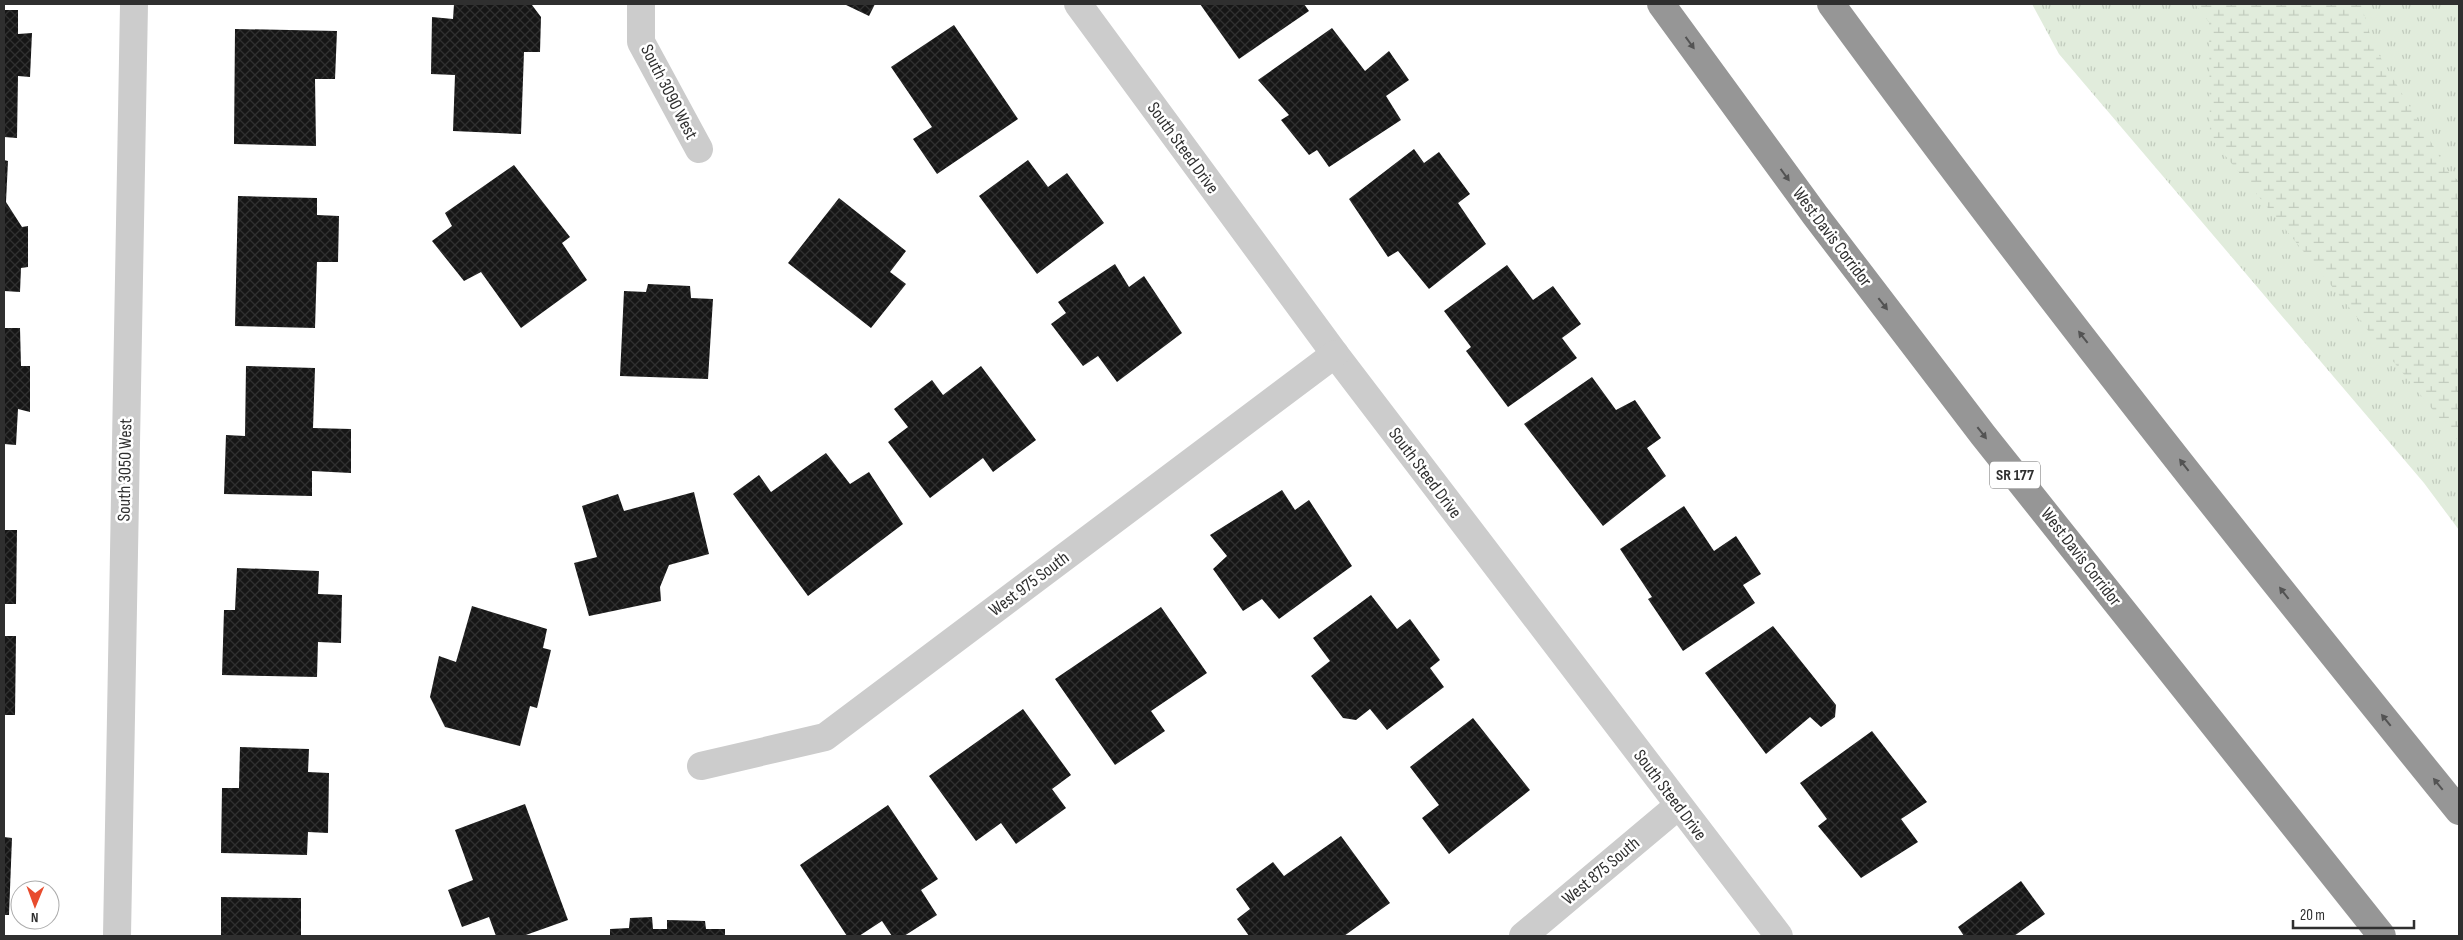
<svg xmlns="http://www.w3.org/2000/svg" width="2463" height="940" font-family="'Sofia Sans Condensed',sans-serif">
	<style>
		.grass { fill: url(#grass-tufts) }
		.wetland { fill: url(#wetland-marsh) }
		.building { fill: url(#building-cross-hatch) }
		.lines { fill: none; stroke-linecap: round; stroke-linejoin: round }
		.minor { stroke: #ccc; stroke-width: 28 }
		.motorway { stroke: #969696; stroke-width: 28 }
		.oneway { fill: #535353 }
		.labels { text-anchor: middle; dominant-baseline: central; stroke-width: 5; stroke-linejoin: round; paint-order: stroke }
		.shield { fill: #fff; stroke: #6d6d6d; stroke-width: 1 }
		.shield-label { font-size: 16px; font-weight: bold; fill: #2f2f2f }
		.street-label { font-size: 18px; fill: #2f2f2f; stroke: #fff }
	</style>
	<defs>
		<pattern id="grass-tufts" width="24" height="20" patternUnits="userSpaceOnUse" patternTransform="scale(1.25)"><rect width="24" height="20" fill="#e1ecdc"/><path d="M3 7l-1-3M5 7V3M7 7l1-3M15 17l-1-3M17 17v-4M19 17l1-3" fill="none" stroke="#c1cbbd"/></pattern>
		<pattern id="wetland-marsh" width="20" height="14" patternUnits="userSpaceOnUse" patternTransform="scale(1.25)"><rect width="20" height="14" fill="#e1ecdc"/><path d="M1 5h8M5 5V1M11 12h8M15 12V8" fill="none" stroke="#c1cbbd"/></pattern>
		<pattern id="building-cross-hatch" width="8" height="8" patternUnits="userSpaceOnUse" patternTransform="scale(1.25)"><rect width="8" height="8" fill="#161616"/><path d="M0 0l8 8M0 8l8-8" fill="none" stroke="#303030"/></pattern>
	</defs>
	<rect width="100%" height="100%" fill="#fff"/>
	<path class="grass" d="M 2032,4 L 2459,4 L 2459,530 L 2424,483 L 2059,54 Z"/>
	<path class="wetland" d="M 2195,4 L 2361,4 L 2373,45 L 2450,174 L 2459,181 L 2459,442 L 2210,137 L 2209,22 Z"/>
	<g class="building">
		<path d="M 454,4 L 532,5 L 541,17 L 540,52 L 524,52 L 521,134 L 453,131 L 455,75 L 431,74 L 432,17 L 453,19 Z"/>
		<path d="M 844,4 L 875,4 L 869,16 Z"/>
		<path d="M 1200,4 L 1304,4 L 1309,11 L 1239,59 Z"/>
		<path d="M 4,10 L 18,10 L 18,34 L 32,33 L 30,77 L 18,76 L 17,138 L 4,137 Z"/>
		<path d="M 954,25 L 1018,119 L 937,174 L 913,139 L 932,127 L 891,67 Z"/>
		<path d="M 1332,28 L 1365,71 L 1389,51 L 1409,80 L 1386,96 L 1401,120 L 1329,167 L 1317,150 L 1309,155 L 1281,120 L 1289,115 L 1258,80 Z"/>
		<path d="M 235,29 L 337,31 L 335,79 L 315,79 L 316,146 L 234,144 Z"/>
		<path d="M 1414,149 L 1424,163 L 1439,152 L 1470,194 L 1458,203 L 1486,244 L 1429,289 L 1398,251 L 1388,257 L 1349,199 Z"/>
		<path d="M 4,160 L 8,161 L 6,202 L 22,227 L 28,226 L 28,267 L 21,268 L 20,292 L 4,291 Z"/>
		<path d="M 1028,160 L 1048,187 L 1067,173 L 1104,223 L 1037,274 L 979,196 Z"/>
		<path d="M 514,165 L 570,237 L 562,243 L 587,280 L 521,328 L 481,272 L 464,281 L 432,241 L 452,226 L 445,213 Z"/>
		<path d="M 238,196 L 317,198 L 317,215 L 339,216 L 338,262 L 317,262 L 315,328 L 235,326 Z"/>
		<path d="M 839,198 L 906,251 L 890,272 L 906,284 L 871,328 L 788,263 Z"/>
		<path d="M 1115,264 L 1129,287 L 1144,276 L 1182,333 L 1117,382 L 1098,356 L 1083,366 L 1051,324 L 1066,313 L 1058,302 Z"/>
		<path d="M 1507,265 L 1533,300 L 1553,286 L 1581,324 L 1562,338 L 1577,358 L 1508,407 L 1466,351 L 1471,347 L 1444,311 Z"/>
		<path d="M 648,284 L 690,286 L 691,298 L 713,299 L 708,379 L 620,376 L 624,291 L 646,292 Z"/>
		<path d="M 4,328 L 20,328 L 21,366 L 30,366 L 30,412 L 18,409 L 16,445 L 4,444 Z"/>
		<path d="M 246,366 L 315,368 L 313,428 L 351,429 L 351,473 L 312,471 L 312,496 L 224,494 L 226,435 L 245,436 Z"/>
		<path d="M 981,366 L 1036,440 L 993,472 L 983,458 L 930,498 L 888,442 L 908,427 L 894,409 L 932,380 L 943,395 Z"/>
		<path d="M 1592,377 L 1616,410 L 1635,400 L 1661,438 L 1647,448 L 1666,476 L 1603,526 L 1524,424 Z"/>
		<path d="M 826,453 L 850,484 L 869,472 L 903,524 L 808,596 L 733,494 L 759,475 L 771,492 Z"/>
		<path d="M 1282,490 L 1295,510 L 1309,500 L 1352,566 L 1279,619 L 1262,599 L 1243,611 L 1213,569 L 1227,556 L 1210,535 Z"/>
		<path d="M 694,492 L 709,554 L 669,565 L 660,587 L 661,601 L 589,616 L 574,563 L 597,557 L 582,506 L 618,494 L 624,511 Z"/>
		<path d="M 1684,506 L 1714,551 L 1736,536 L 1761,574 L 1743,585 L 1755,603 L 1683,651 L 1648,599 L 1652,597 L 1620,549 Z"/>
		<path d="M 4,530 L 17,530 L 16,604 L 4,604 Z"/>
		<path d="M 237,568 L 319,571 L 318,594 L 342,595 L 341,643 L 318,642 L 317,677 L 222,675 L 224,610 L 235,610 Z"/>
		<path d="M 1371,595 L 1397,629 L 1410,619 L 1440,660 L 1430,668 L 1444,687 L 1387,730 L 1370,709 L 1356,720 L 1343,718 L 1311,676 L 1330,661 L 1313,638 Z"/>
		<path d="M 472,606 L 547,629 L 543,648 L 551,650 L 537,708 L 530,706 L 520,746 L 445,727 L 430,697 L 439,656 L 456,662 Z"/>
		<path d="M 1161,607 L 1207,673 L 1151,711 L 1165,731 L 1115,765 L 1055,679 Z"/>
		<path d="M 1773,626 L 1836,705 L 1835,717 L 1821,727 L 1810,717 L 1766,754 L 1705,673 Z"/>
		<path d="M 4,636 L 16,636 L 15,715 L 4,715 Z"/>
		<path d="M 1023,709 L 1071,775 L 1052,789 L 1066,808 L 1016,844 L 1001,823 L 976,841 L 929,776 Z"/>
		<path d="M 1473,718 L 1530,790 L 1449,854 L 1422,818 L 1439,805 L 1410,767 Z"/>
		<path d="M 1872,731 L 1927,802 L 1901,819 L 1918,842 L 1861,878 L 1818,826 L 1827,819 L 1800,783 Z"/>
		<path d="M 240,747 L 309,749 L 308,772 L 329,773 L 328,833 L 308,832 L 307,855 L 221,853 L 222,788 L 239,788 Z"/>
		<path d="M 525,804 L 568,920 L 523,936 L 496,936 L 489,917 L 462,927 L 448,890 L 473,880 L 455,830 Z"/>
		<path d="M 888,805 L 938,879 L 921,890 L 937,915 L 904,936 L 892,936 L 882,921 L 859,936 L 847,936 L 800,865 Z"/>
		<path d="M 1341,836 L 1390,903 L 1344,936 L 1249,936 L 1237,919 L 1250,909 L 1236,889 L 1273,862 L 1284,876 Z"/>
		<path d="M 4,837 L 12,838 L 9,915 L 4,915 Z"/>
		<path d="M 2021,881 L 2045,914 L 2014,936 L 1964,936 L 1958,927 Z"/>
		<path d="M 221,897 L 301,898 L 301,936 L 221,936 Z"/>
		<path d="M 652,917 L 653,929 L 667,929 L 667,920 L 705,921 L 706,929 L 725,929 L 725,936 L 610,936 L 610,929 L 629,928 L 630,918 Z"/>
	</g>
	<g class="lines">
		<g class="minor">
			<path d="M 641,4 L 641,42 L 699,149"/>
			<path d="M 1078,4 L 1335,354 L 1779,936"/>
			<path d="M 701,766 L 825,737 L 1335,354"/>
			<path d="M 117,936 L 134,4"/>
			<path d="M 1523,936 L 1678,806"/>
		</g>
		<g class="motorway">
			<path d="M 1661,4 L 1815,215 L 1983,435 L 2382,936"/>
			<path d="M 1831,4 C 2032,279 2244,546 2459,811"/>
		</g>
	</g>
	<defs><path id="oneway-solid" d="M-6-.8H1V-3.2L6.5 0L1 3.2V.8H-6Z" transform="scale(1.25)"/></defs>
	<g class="oneway">
		<use href="#oneway-solid" transform="translate(1690 43) rotate(54)"/>
		<use href="#oneway-solid" transform="translate(1785 175) rotate(54)"/>
		<use href="#oneway-solid" transform="translate(1883 304) rotate(52)"/>
		<use href="#oneway-solid" transform="translate(2083 337) rotate(-128)"/>
		<use href="#oneway-solid" transform="translate(1982 433) rotate(52)"/>
		<use href="#oneway-solid" transform="translate(2184 465) rotate(-128)"/>
		<use href="#oneway-solid" transform="translate(2284 593) rotate(-128)"/>
		<use href="#oneway-solid" transform="translate(2386 720) rotate(-129)"/>
		<use href="#oneway-solid" transform="translate(2438 784) rotate(-129)"/>
	</g>
	<g class="labels">
		<rect class="shield" x="1990" y="461.5" width="50" height="27" rx="4"/>
		<g class="shield-label">
			<text x="2015" y="475">SR 177</text>
		</g>
		<g class="street-label">
			<text transform="translate(669 92) rotate(63)">South 3090 West</text>
			<text transform="translate(1183 148) rotate(54)">South Steed Drive</text>
			<text transform="translate(1832 237) rotate(53)">West Davis Corridor</text>
			<text transform="translate(125 470) rotate(-89)">South 3050 West</text>
			<text transform="translate(1425 473) rotate(53)">South Steed Drive</text>
			<text transform="translate(2081 557) rotate(52)">West Davis Corridor</text>
			<text transform="translate(1029 584) rotate(-37)">West 975 South</text>
			<text transform="translate(1670 795) rotate(53)">South Steed Drive</text>
			<text transform="translate(1601 871) rotate(-40)">West 875 South</text>
		</g>
	</g>
	<rect width="2463" height="940" fill="none" stroke="#2f2f2f" stroke-width="10"/>
	<g transform="translate(35 905) rotate(181)"><circle r="24" fill="#ffffff" stroke="#acacac"/>
	<path d="M0-4L9 19L0 12L-9 19Z" fill="#e84c2e"/>
	<text y="-8" font-size="14" font-weight="bold" text-anchor="middle" fill="#2f2f2f">N</text>
	</g>
	<path d="M2293 920v8h121v-8" fill="none" stroke="#2f2f2f" stroke-width="2.5"/>
	<text x="2300" y="920" font-size="15" fill="#2f2f2f" stroke="#ffffff" stroke-width="4" paint-order="stroke">20 m</text>
</svg>
